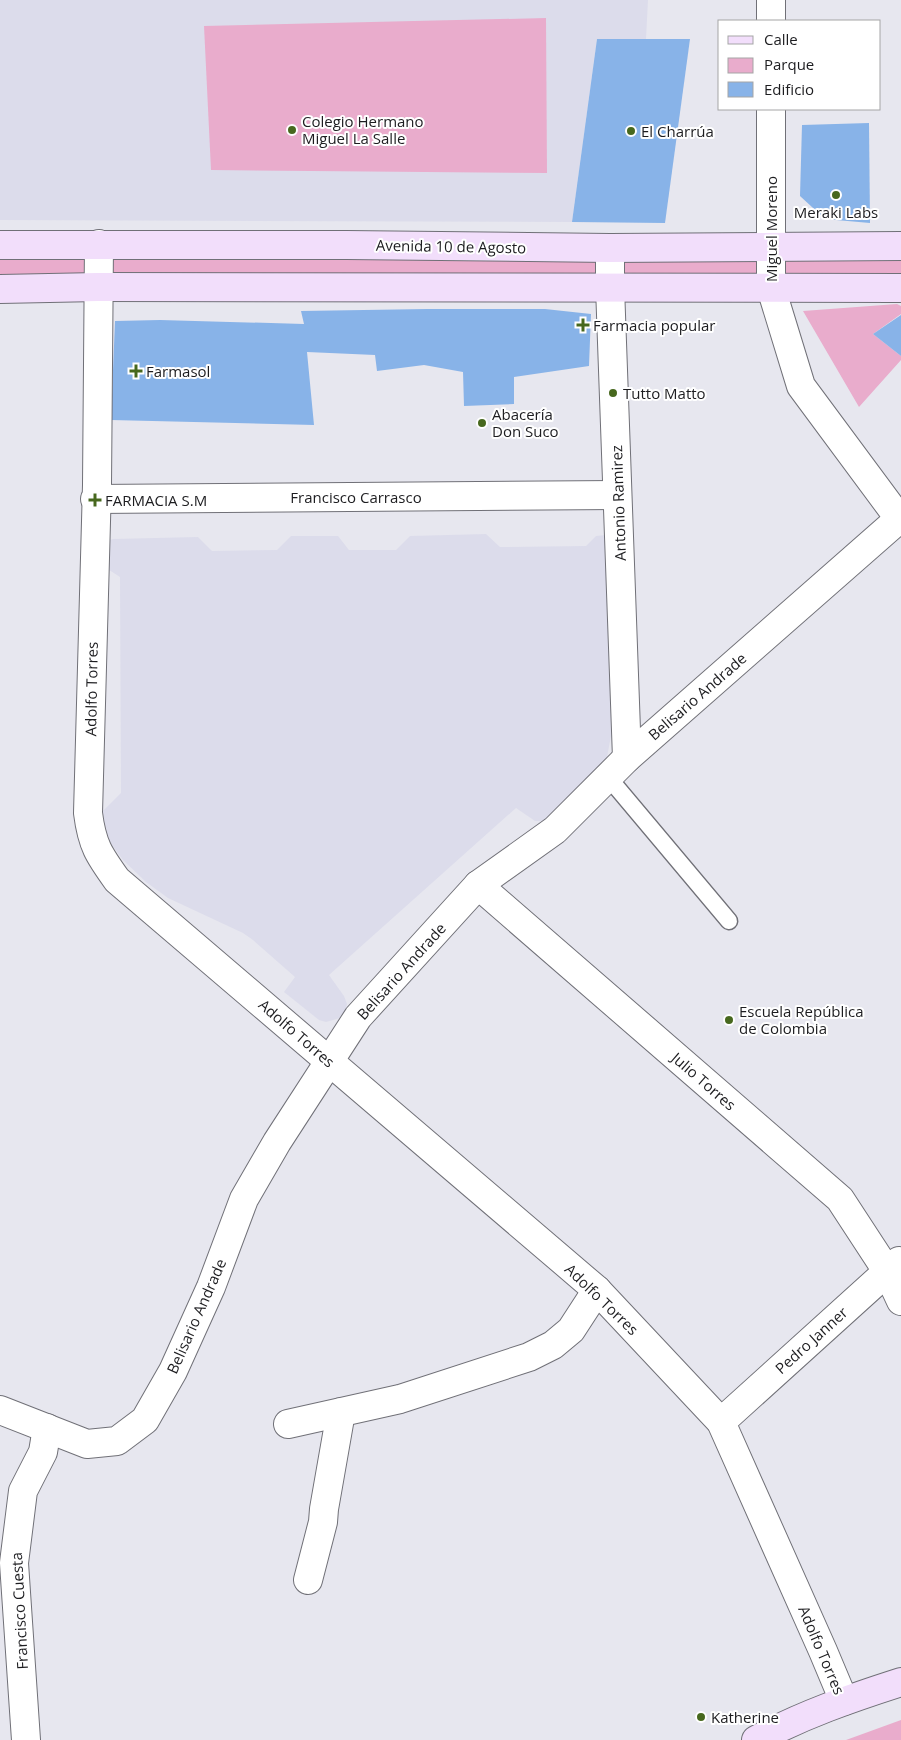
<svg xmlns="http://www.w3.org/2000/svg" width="901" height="1740" font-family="'Open Sans',sans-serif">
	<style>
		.built { fill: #dcdceb }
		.green { fill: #e9accc }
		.building { fill: #88b3e8 }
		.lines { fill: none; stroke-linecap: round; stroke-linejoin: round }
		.lane-casing { stroke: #707077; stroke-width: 19 }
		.street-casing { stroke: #707077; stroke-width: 30 }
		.secondary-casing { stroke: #707077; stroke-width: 30 }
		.lane { stroke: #fff; stroke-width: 16 }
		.street { stroke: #fff; stroke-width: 28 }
		.secondary { stroke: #f2defb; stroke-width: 28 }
		.poi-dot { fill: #47681e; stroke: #fff; stroke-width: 2 }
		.labels { text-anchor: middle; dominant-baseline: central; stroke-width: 4; stroke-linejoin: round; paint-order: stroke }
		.poi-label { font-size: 15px; fill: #1d1d20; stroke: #fff; text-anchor: start }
		.street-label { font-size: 15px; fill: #1d1d20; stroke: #fff }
	</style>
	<rect width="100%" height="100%" fill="#e7e7ef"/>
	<g class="built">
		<path d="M 0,0 L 648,0 L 646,39 L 597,39 L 572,222 L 0,220 Z"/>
		<path d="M 486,534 L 500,547 L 586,546 L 596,536 L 606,535 L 611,547 L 611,736 L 607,757 L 602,769 L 545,821 L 535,821 L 516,808 L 329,975 L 344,996 L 347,1004 L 345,1012 L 340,1018 L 326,1022 L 319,1020 L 284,992 L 295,977 L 253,940 L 243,933 L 168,898 L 146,882 L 123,860 L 106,837 L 103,811 L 121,793 L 120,577 L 103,566 L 106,541 L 113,539 L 198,537 L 212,551 L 277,550 L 291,536 L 338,536 L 349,550 L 396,550 L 410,536 Z"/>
	</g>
	<g class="green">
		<path d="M 546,18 L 547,173 L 211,170 L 204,26 Z"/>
		<path d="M 0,245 L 901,246 L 901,288 L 0,289 Z"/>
		<path d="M 897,304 L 901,306 L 901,314 L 873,334 L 901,356 L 901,360 L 859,407 L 803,311 Z"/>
		<path d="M 901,1720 L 901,1740 L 846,1740 Z"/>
	</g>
	<g class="building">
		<path d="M 597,39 L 690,39 L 665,223 L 572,222 Z"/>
		<path d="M 869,123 L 870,223 L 825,219 L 800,196 L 802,125 Z"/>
		<path d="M 427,309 L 545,309 L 591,314 L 589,366 L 514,377 L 514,404 L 464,406 L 463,372 L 424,365 L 377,371 L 375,355 L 307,352 L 314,425 L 111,420 L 115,321 L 160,320 L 304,324 L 301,311 Z"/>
		<path d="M 901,315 L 901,356 L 873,334 Z"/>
	</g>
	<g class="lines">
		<defs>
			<path id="lane" d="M 608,777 L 729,921"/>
			<g id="street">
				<path d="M 771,21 L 771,0"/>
				<path d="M 771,109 L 771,288 L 801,386 L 901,521"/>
				<path d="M 99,244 L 97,485 L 88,813 C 92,845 99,855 117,880 L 597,1290 L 721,1422 L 823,1651 L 844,1701"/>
				<path d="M 610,248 L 610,287 L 627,758"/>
				<path d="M 95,499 L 617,495"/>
				<path d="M 478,885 L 840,1199 L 887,1271 L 901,1301"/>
				<path d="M 0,1410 L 87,1444 L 117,1441 L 145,1420 L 173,1371 L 211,1287 L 244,1199 L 277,1142 L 358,1017 L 478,885 L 555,830 L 627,758 L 899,519 L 901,513"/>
				<path d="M 721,1422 L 899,1261"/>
				<path d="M 288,1424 L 400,1399 L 529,1357 L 553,1345 L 571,1330 L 597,1290"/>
				<path d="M 308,1580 L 323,1522 L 324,1509 L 341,1412"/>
				<path d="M 26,1740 L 14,1563 L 23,1491 L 43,1452 L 47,1428"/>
			</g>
			<g id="secondary">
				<path d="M 0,245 L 347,245 L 610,248 L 901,246"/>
				<path d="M 0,289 L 98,287 L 901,288"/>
				<path d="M 756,1740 C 802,1715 851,1698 901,1682"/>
			</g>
		</defs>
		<use href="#lane" class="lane-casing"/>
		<use href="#street" class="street-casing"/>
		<use href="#secondary" class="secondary-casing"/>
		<use href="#lane" class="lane"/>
		<use href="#street" class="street"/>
		<use href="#secondary" class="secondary"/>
	</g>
	<g class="poi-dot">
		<circle cx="292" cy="130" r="5"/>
		<circle cx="631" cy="131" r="5"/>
		<circle cx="836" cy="195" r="5"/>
		<path d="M580.5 317.5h5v5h5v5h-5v5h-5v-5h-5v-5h5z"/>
		<path d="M133.5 363.5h5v5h5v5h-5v5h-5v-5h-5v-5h5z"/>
		<circle cx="613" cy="393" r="5"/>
		<circle cx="482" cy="423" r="5"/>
		<path d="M92.5 492.5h5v5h5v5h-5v5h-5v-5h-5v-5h5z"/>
		<circle cx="729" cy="1020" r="5"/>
		<circle cx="701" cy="1717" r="5"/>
	</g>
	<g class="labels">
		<g class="poi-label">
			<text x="302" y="121">Colegio Hermano<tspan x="302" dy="17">Miguel La Salle</tspan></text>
			<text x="641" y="131">El Charrúa</text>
			<text x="836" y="212" text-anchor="middle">Meraki Labs</text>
			<text x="593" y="325">Farmacia popular</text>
			<text x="146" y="371">Farmasol</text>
			<text x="623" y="393">Tutto Matto</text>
			<text x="492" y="414">Abacería<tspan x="492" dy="17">Don Suco</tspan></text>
			<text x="105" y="500">FARMACIA S.M</text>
			<text x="739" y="1011">Escuela República<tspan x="739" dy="17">de Colombia</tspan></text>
			<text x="711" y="1717">Katherine</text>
		</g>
		<g class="street-label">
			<text transform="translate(771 229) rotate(-90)">Miguel Moreno</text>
			<text transform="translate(451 246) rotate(1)">Avenida 10 de Agosto</text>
			<text x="356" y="497">Francisco Carrasco</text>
			<text transform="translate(618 503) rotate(-92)">Antonio Ramirez</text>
			<text transform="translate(91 689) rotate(-89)">Adolfo Torres</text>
			<text transform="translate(697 696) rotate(-41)">Belisario Andrade</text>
			<text transform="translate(401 971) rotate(-48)">Belisario Andrade</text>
			<text transform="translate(297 1033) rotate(41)">Adolfo Torres</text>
			<text transform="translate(704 1081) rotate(41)">Julio Torres</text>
			<text transform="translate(602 1299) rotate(44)">Adolfo Torres</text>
			<text transform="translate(196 1316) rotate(-66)">Belisario Andrade</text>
			<text transform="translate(811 1340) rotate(-42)">Pedro Janner</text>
			<text transform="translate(19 1611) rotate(-93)">Francisco Cuesta</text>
			<text transform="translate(822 1650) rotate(67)">Adolfo Torres</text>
		</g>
	</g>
	<rect x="718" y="20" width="162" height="90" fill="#ffffff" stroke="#a5a5a6"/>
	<rect x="728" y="36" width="25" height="8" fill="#f2defb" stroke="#a5a5a6"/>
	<text x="764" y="45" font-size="15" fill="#1d1d20">Calle</text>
	<rect x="728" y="58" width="25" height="15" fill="#e9accc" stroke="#a5a5a6"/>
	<text x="764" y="70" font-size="15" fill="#1d1d20">Parque</text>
	<rect x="728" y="82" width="25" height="15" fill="#88b3e8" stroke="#a5a5a6"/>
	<text x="764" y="95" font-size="15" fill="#1d1d20">Edificio</text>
</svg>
